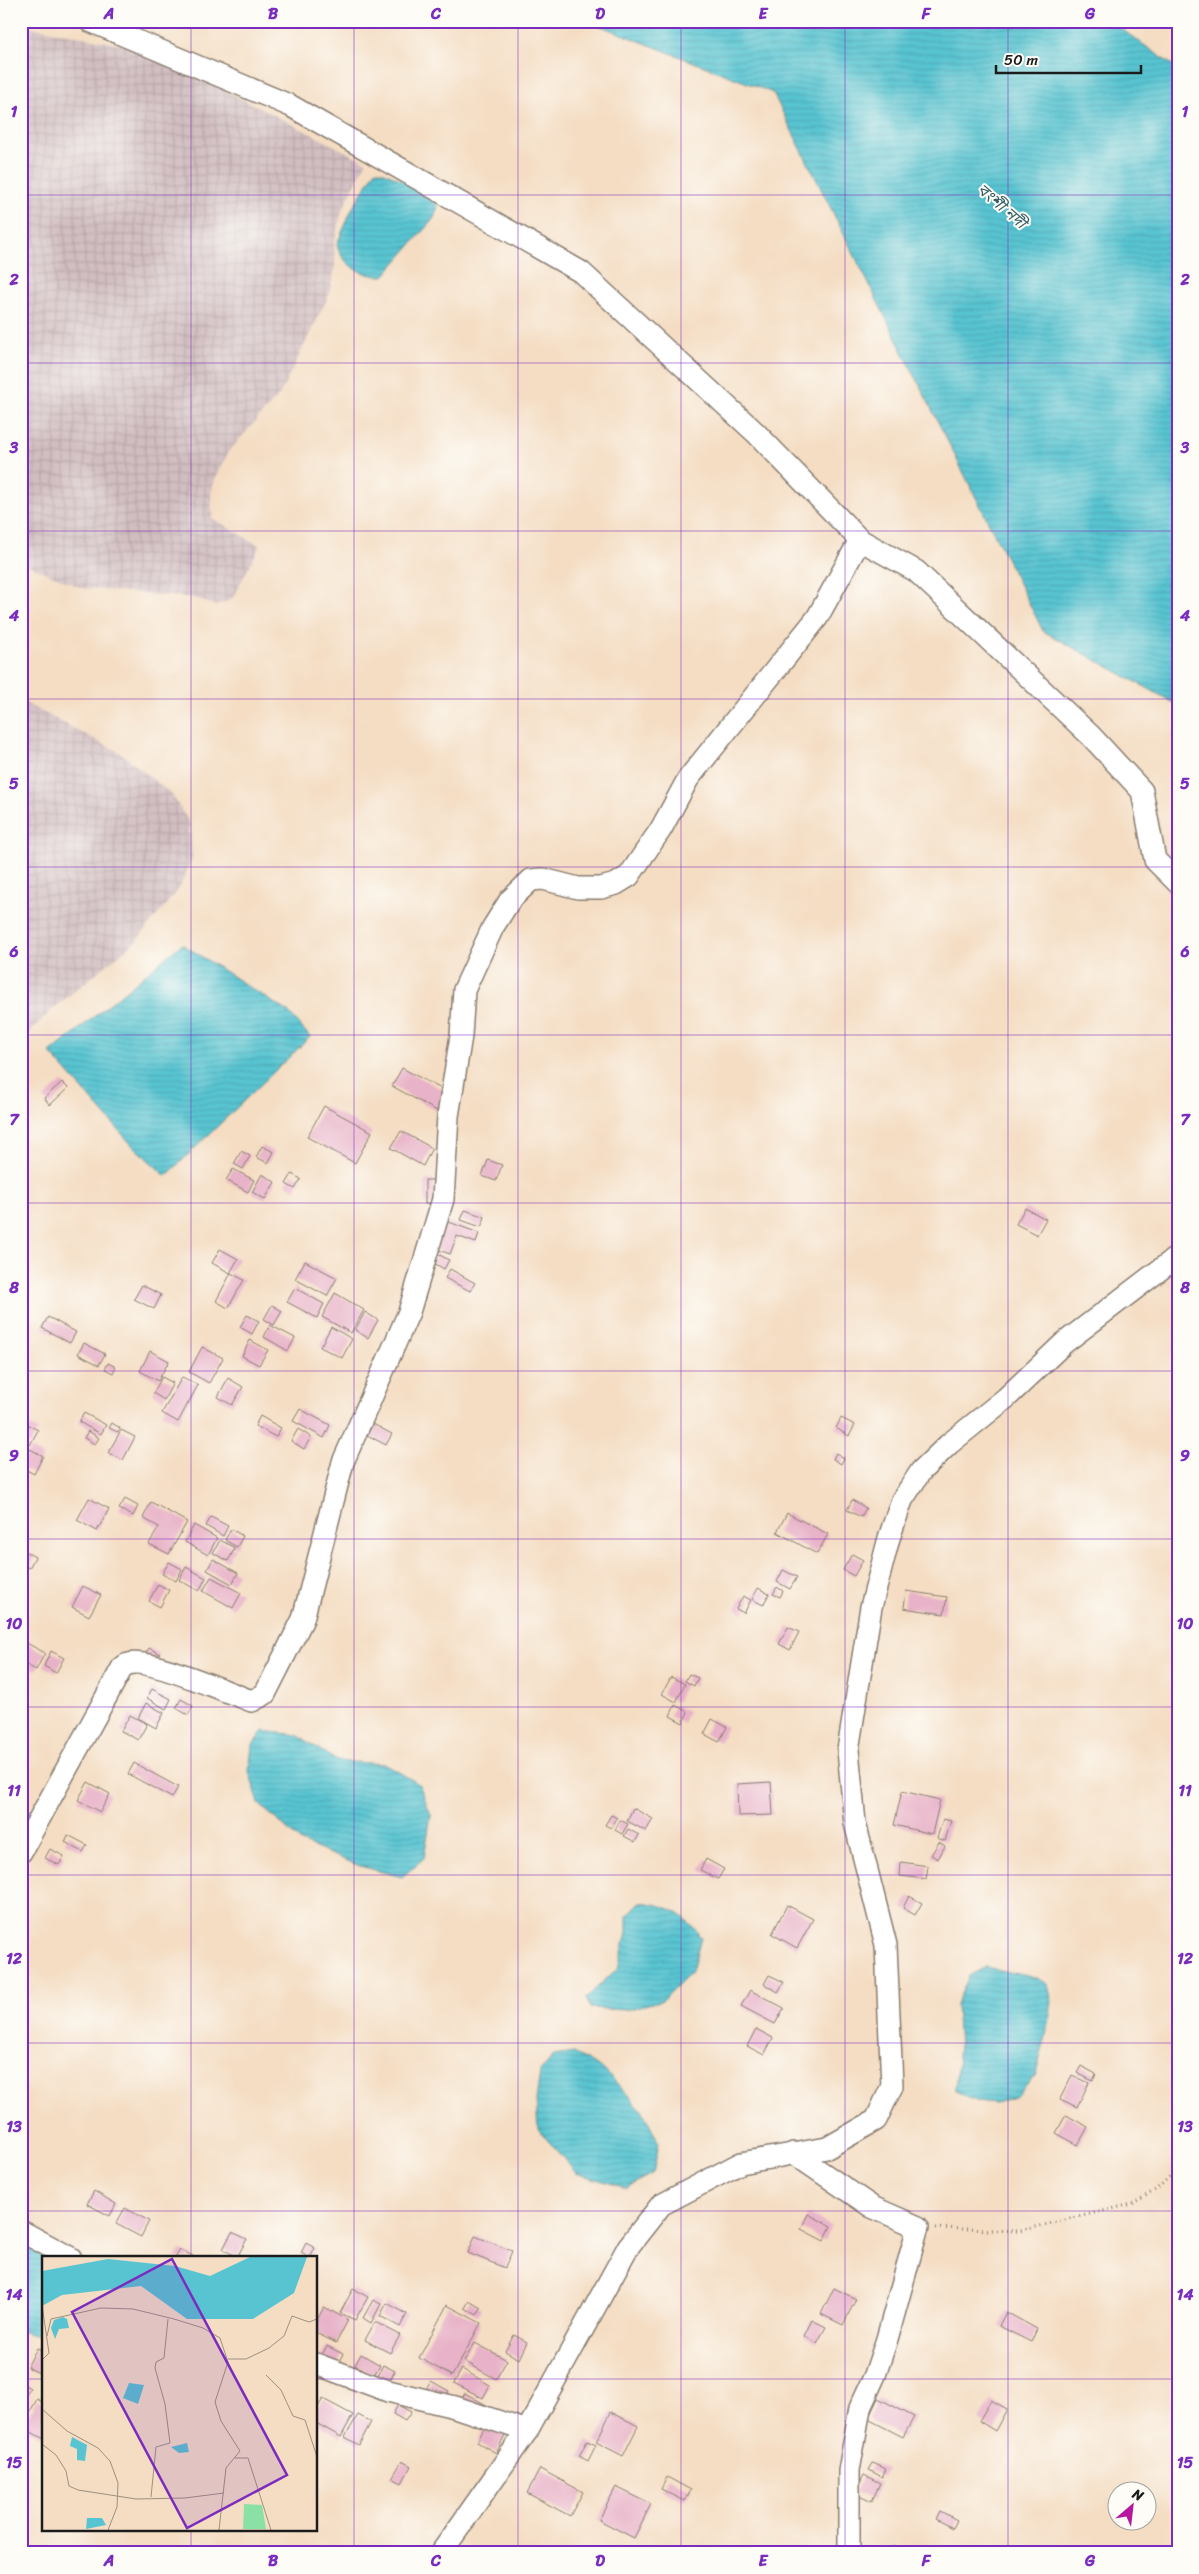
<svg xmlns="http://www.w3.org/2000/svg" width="1199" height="2574" font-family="Sriracha,'Noto Sans Bengali',sans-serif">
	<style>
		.industrial { fill: url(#industrial-grid) }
		.water { fill: url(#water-rules); stroke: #3a7076 }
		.building { fill: #e8b2c8 }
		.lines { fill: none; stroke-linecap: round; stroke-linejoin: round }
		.street-casing { stroke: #887c70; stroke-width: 24 }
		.path { stroke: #887c70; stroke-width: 3; stroke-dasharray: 1 4; stroke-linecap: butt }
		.street { stroke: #fff; stroke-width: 21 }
		.grid { fill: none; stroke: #7b2cbf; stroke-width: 1; stroke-opacity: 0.55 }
		.labels { text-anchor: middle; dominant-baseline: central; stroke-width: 4; stroke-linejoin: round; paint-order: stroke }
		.water-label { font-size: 16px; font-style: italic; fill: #345f64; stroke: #fdfcf7 }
		.inset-road { fill: none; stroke: #9e9080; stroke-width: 1 }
		.view { fill: #7b2cbf; fill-opacity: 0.15; stroke: #7b2cbf; stroke-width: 2.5 }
		.inset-edge { fill: none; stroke: #1c1c1c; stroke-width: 2.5 }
		.neatline { fill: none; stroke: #7b2cbf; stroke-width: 2 }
		.grid-label { font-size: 16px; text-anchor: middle; font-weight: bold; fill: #7b2cbf }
	</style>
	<defs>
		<pattern id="industrial-grid" width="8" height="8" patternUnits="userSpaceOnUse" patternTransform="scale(1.25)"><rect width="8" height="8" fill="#d2bec1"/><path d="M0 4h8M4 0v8" fill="none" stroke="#b4a3a5"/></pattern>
		<pattern id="water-rules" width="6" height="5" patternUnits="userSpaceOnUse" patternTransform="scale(1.25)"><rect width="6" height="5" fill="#58c4d1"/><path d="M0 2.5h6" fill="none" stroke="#4ca8b3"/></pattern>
	</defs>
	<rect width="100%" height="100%" fill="#fdfcf7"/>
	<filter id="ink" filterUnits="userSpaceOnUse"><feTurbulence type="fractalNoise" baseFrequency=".02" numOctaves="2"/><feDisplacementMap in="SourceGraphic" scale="10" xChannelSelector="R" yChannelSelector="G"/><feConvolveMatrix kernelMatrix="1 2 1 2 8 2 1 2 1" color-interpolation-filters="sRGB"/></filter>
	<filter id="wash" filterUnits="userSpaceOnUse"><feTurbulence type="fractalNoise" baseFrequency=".0096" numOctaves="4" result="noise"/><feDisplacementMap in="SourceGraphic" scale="20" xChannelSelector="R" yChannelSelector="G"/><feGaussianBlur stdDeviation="1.12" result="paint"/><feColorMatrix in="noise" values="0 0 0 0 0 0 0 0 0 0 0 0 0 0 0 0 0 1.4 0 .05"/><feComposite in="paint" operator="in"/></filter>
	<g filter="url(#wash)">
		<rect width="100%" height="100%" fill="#f4ddc3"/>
		<g class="industrial">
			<path d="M 21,25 L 144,49 L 366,162 L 342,211 L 334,242 L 335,265 L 329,295 L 280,394 L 229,451 L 215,478 L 211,494 L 212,518 L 260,546 L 232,599 L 216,606 L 195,598 L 82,588 L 21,562 Z"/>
			<path d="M 21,701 L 121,753 L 172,795 L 190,824 L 192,859 L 179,889 L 136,941 L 55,1007 L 21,1041 Z"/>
		</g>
		<g class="water">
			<path d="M 588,21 L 1110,21 L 1178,69 L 1178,705 L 1043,631 L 773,93 Z"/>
			<path d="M 376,170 C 389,171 431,195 438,206 L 434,218 L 384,276 C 364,277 341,265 337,244 L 352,209 Z"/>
			<path d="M 182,944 L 288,1012 L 310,1037 L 166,1176 L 133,1146 L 50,1053 Z"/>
			<path d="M 263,1731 L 297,1735 L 337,1761 L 385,1764 L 419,1784 L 431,1815 L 424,1858 L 402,1877 L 360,1866 L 301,1842 L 259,1804 L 249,1771 L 252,1746 Z"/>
			<path d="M 640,1902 C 669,1905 685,1913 701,1938 L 692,1971 L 663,2000 L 626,2010 L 590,2008 L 586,1998 L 618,1968 L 627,1933 L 627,1916 Z"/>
			<path d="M 986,1967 L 1037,1978 L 1048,1985 L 1052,2002 L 1045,2040 L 1035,2076 L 1017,2096 L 996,2103 L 976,2101 L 955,2090 L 959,2045 L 956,2005 L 969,1976 Z"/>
			<path d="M 574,2053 L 604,2070 L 642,2110 L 659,2143 L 653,2173 L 626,2188 L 576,2173 L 538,2129 L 536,2100 L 540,2072 L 553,2056 Z"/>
			<path d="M 21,2235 L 61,2258 L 44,2258 L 44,2328 L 39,2336 L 21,2331 Z"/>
		</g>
		<g id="blocks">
			<g class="building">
				<path d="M 402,1068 L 447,1092 L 437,1111 L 392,1086 Z"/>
				<path d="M 62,1082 L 68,1088 L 50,1105 L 44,1098 Z"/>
				<path d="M 324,1106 L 372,1132 L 355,1163 L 307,1137 Z"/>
				<path d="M 401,1131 L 432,1148 L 423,1166 L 391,1148 Z"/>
				<path d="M 262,1146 L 274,1152 L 268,1163 L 256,1157 Z"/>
				<path d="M 241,1151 L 250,1156 L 243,1169 L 234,1164 Z"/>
				<path d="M 488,1160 L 502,1165 L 496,1181 L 482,1176 Z"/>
				<path d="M 233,1169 L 254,1180 L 248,1192 L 226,1180 Z"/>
				<path d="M 262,1174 L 275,1182 L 265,1199 L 252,1192 Z"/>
				<path d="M 292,1174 L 301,1179 L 295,1189 L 286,1184 Z"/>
				<rect x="425" y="1180" width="9" height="24"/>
				<path d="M 1025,1208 L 1046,1219 L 1037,1235 L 1016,1224 Z"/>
				<path d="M 465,1210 L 485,1217 L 481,1227 L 461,1220 Z"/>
				<path d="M 446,1221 L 479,1233 L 476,1243 L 457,1236 L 450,1254 L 436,1249 Z"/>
				<path d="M 220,1249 L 238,1259 L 230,1273 L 212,1263 Z"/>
				<path d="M 436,1253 L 449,1260 L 444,1269 L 432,1262 Z"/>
				<path d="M 305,1261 L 337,1278 L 327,1296 L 295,1279 Z"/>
				<path d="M 450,1269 L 475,1283 L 470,1291 L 445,1278 Z"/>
				<path d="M 231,1273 L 244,1280 L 228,1308 L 216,1301 Z"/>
				<path d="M 142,1285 L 161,1295 L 154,1309 L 134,1299 Z"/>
				<path d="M 295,1288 L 324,1304 L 317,1318 L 287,1302 Z"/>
				<path d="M 335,1293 L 364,1310 L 351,1333 L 322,1317 Z"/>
				<path d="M 272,1305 L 282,1311 L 274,1325 L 264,1319 Z"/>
				<path d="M 365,1312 L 378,1320 L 368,1338 L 355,1330 Z"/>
				<path d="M 247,1315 L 259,1321 L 252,1334 L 240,1327 Z"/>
				<path d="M 48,1317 L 76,1332 L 70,1343 L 42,1328 Z"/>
				<path d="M 270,1325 L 295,1338 L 288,1351 L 264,1337 Z"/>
				<path d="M 331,1327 L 352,1339 L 342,1358 L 320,1347 Z"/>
				<path d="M 250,1340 L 268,1350 L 259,1365 L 242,1356 Z"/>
				<path d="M 84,1343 L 105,1354 L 99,1365 L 78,1354 Z"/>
				<path d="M 202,1347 L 223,1358 L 209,1383 L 189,1372 Z"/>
				<path d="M 150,1351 L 169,1361 L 158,1381 L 140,1371 Z"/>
				<path d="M 108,1363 L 116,1367 L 113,1373 L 105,1369 Z"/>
				<path d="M 162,1377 L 173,1383 L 164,1400 L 153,1393 Z"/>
				<path d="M 182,1377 L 198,1385 L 178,1422 L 162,1413 Z"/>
				<path d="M 228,1378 L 243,1387 L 232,1405 L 218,1397 Z"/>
				<path d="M 300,1409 L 330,1425 L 324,1438 L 293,1421 Z"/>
				<path d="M 84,1413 L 106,1425 L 101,1434 L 79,1422 Z"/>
				<path d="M 260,1416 L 281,1428 L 276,1437 L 255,1426 Z"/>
				<path d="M 841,1418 L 855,1425 L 849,1436 L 836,1428 Z"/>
				<path d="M 112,1423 L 120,1428 L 118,1432 L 109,1428 Z"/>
				<path d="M 26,1424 L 38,1430 L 30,1445 L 21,1440 L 21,1432 Z"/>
				<path d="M 373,1424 L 392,1434 L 386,1445 L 367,1435 Z"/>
				<path d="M 298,1429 L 311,1437 L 304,1449 L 291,1441 Z"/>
				<path d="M 121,1430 L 135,1437 L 123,1460 L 108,1453 Z"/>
				<path d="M 88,1431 L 99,1438 L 95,1444 L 84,1438 Z"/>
				<path d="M 30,1449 L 43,1456 L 34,1474 L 21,1467 Z"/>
				<path d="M 836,1453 L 844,1458 L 841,1464 L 833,1459 Z"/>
				<path d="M 89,1498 L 109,1509 L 97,1531 L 77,1520 Z"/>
				<path d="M 125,1499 L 138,1506 L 133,1516 L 119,1509 Z"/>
				<path d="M 852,1500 L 866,1508 L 861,1517 L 847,1510 Z"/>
				<path d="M 151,1502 L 187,1522 L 169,1554 L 149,1544 L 159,1527 L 143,1518 Z"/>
				<path d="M 787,1513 L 828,1534 L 817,1554 L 777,1532 Z"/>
				<path d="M 211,1517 L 228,1526 L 223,1536 L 206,1526 Z"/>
				<path d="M 194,1525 L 217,1538 L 208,1555 L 185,1542 Z"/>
				<path d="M 231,1529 L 243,1536 L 237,1547 L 225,1540 Z"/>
				<path d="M 220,1540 L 235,1548 L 228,1561 L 213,1553 Z"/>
				<path d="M 21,1549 L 35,1557 L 29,1568 L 21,1564 Z"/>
				<path d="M 852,1554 L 863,1560 L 854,1576 L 843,1570 Z"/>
				<path d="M 213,1559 L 238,1573 L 232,1584 L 207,1570 Z"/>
				<path d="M 169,1562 L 182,1569 L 176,1581 L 162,1574 Z"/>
				<path d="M 186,1567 L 206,1578 L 199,1591 L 179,1580 Z"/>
				<path d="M 783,1570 L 797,1577 L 790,1589 L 777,1582 Z"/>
				<path d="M 211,1577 L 241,1593 L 233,1608 L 203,1591 Z"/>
				<path d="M 158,1584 L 169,1590 L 160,1607 L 149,1601 Z"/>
				<path d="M 83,1586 L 101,1595 L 89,1616 L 72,1607 Z"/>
				<path d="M 777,1587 L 783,1591 L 780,1597 L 773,1594 Z"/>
				<path d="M 758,1588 L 769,1594 L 763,1605 L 752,1599 Z"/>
				<path d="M 906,1591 L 947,1597 L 944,1614 L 904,1608 Z"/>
				<path d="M 743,1596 L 751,1600 L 744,1613 L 736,1609 Z"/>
				<path d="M 788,1627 L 799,1632 L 790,1650 L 779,1644 Z"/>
				<path d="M 21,1640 L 45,1653 L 36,1670 L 21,1662 Z"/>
				<path d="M 149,1648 L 160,1654 L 156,1662 L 144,1656 Z"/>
				<path d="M 51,1651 L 64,1658 L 56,1673 L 44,1666 Z"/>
				<path d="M 689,1674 L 698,1678 L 694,1686 L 685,1681 Z"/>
				<path d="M 671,1677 L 685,1684 L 676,1702 L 662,1694 Z"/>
				<path d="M 152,1689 L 171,1699 L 166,1709 L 147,1698 Z"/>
				<path d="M 181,1699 L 193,1706 L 188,1715 L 176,1708 Z"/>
				<path d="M 146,1703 L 164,1713 L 156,1728 L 138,1718 Z"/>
				<path d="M 675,1705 L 688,1712 L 683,1723 L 670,1716 Z"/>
				<path d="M 130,1715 L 147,1724 L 138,1740 L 121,1731 Z"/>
				<path d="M 712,1719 L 727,1727 L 719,1742 L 704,1734 Z"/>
				<path d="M 134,1763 L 178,1787 L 172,1798 L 128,1774 Z"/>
				<path d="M 88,1782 L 110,1794 L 100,1812 L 78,1800 Z"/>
				<path d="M 771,1782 L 773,1815 L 738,1816 L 737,1784 Z"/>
				<path d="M 902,1791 L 940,1800 L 932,1834 L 894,1825 Z"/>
				<path d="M 633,1808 L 653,1819 L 646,1831 L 627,1821 Z"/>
				<path d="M 611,1815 L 617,1818 L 611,1828 L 605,1825 Z"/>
				<path d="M 943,1819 L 951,1821 L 945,1841 L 937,1838 Z"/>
				<path d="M 620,1820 L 628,1824 L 622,1834 L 615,1830 Z"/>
				<path d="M 628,1829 L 639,1835 L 635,1842 L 624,1836 Z"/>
				<path d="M 68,1835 L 87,1845 L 83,1852 L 65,1842 Z"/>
				<path d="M 939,1842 L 945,1846 L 938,1859 L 931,1855 Z"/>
				<path d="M 50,1849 L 64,1856 L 59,1865 L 45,1858 Z"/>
				<path d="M 706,1859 L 724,1869 L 718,1879 L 700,1870 Z"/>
				<path d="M 901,1862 L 928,1866 L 926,1879 L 900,1876 Z"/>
				<path d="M 909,1896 L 922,1903 L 915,1915 L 903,1908 Z"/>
				<path d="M 787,1905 L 813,1919 L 797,1948 L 772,1934 Z"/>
				<path d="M 769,1975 L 784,1982 L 778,1992 L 764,1984 Z"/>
				<path d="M 750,1990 L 784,2008 L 775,2024 L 741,2006 Z"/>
				<path d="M 756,2029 L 773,2038 L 764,2055 L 747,2046 Z"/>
				<path d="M 1081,2066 L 1096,2074 L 1093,2081 L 1077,2073 Z"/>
				<path d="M 1072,2075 L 1089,2083 L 1077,2107 L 1060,2099 Z"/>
				<path d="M 1066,2115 L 1088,2127 L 1078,2145 L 1056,2133 Z"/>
				<path d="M 94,2191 L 116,2204 L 110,2216 L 87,2204 Z"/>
				<path d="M 125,2208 L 149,2221 L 141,2237 L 116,2224 Z"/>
				<path d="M 808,2214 L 831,2226 L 824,2241 L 801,2229 Z"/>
				<path d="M 232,2232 L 247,2239 L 237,2257 L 223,2249 Z"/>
				<path d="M 475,2236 L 512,2251 L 505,2268 L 468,2253 Z"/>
				<path d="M 306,2243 L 315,2248 L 310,2258 L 301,2253 Z"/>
				<path d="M 180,2250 L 193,2256 L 192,2258 L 175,2258 Z"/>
				<path d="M 834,2288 L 856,2299 L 843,2325 L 821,2314 Z"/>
				<path d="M 353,2289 L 368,2297 L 355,2320 L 340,2313 Z"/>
				<path d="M 373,2300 L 381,2304 L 371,2323 L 363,2318 Z"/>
				<path d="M 469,2301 L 481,2308 L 477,2315 L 465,2308 Z"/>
				<path d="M 387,2303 L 407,2314 L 400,2327 L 380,2316 Z"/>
				<path d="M 447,2305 L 481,2323 L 452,2376 L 419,2358 Z"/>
				<path d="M 324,2307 L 348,2320 L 336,2343 L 316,2333 L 316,2322 Z"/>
				<path d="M 1006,2312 L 1037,2329 L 1031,2342 L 999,2326 Z"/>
				<path d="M 812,2320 L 826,2327 L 817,2343 L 804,2336 Z"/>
				<path d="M 375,2322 L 400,2335 L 390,2353 L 365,2340 Z"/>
				<path d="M 514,2335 L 527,2342 L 519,2359 L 505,2351 Z"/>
				<path d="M 475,2343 L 507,2360 L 496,2379 L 464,2361 Z"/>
				<path d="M 327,2346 L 343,2354 L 336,2367 L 320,2358 Z"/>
				<path d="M 37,2348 L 44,2351 L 44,2364 L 39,2373 L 27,2367 Z"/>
				<path d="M 361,2354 L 380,2365 L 374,2375 L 355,2365 Z"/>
				<path d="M 383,2365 L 395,2371 L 385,2389 L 374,2383 Z"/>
				<path d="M 462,2369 L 490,2385 L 483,2398 L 454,2383 Z"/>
				<path d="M 431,2381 L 449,2391 L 444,2401 L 425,2391 Z"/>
				<path d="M 21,2383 L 30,2388 L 21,2403 Z"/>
				<path d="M 465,2393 L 488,2406 L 483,2415 L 460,2402 Z"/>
				<path d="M 878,2398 L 914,2417 L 903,2437 L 868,2419 Z"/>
				<path d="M 37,2399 L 44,2403 L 44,2439 L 22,2427 Z"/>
				<path d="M 323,2399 L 353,2415 L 341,2437 L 316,2423 L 316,2410 Z"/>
				<path d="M 991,2400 L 1007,2409 L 995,2431 L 979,2421 Z"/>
				<path d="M 398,2405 L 411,2412 L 405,2421 L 393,2414 Z"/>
				<path d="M 611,2412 L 638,2426 L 623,2456 L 596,2442 Z"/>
				<path d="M 358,2415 L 371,2422 L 359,2445 L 345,2437 Z"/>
				<path d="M 486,2425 L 505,2436 L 496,2453 L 477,2442 Z"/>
				<path d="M 587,2441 L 596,2445 L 588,2461 L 579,2456 Z"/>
				<path d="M 402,2461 L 411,2466 L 402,2483 L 392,2478 Z"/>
				<path d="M 873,2463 L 886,2469 L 882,2477 L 869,2470 Z"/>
				<path d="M 540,2469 L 583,2492 L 570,2516 L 527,2493 Z"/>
				<path d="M 864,2475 L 880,2483 L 872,2501 L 855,2493 Z"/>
				<path d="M 667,2477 L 691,2490 L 685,2501 L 661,2489 Z"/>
				<path d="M 616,2487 L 651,2504 L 634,2538 L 599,2520 Z"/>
				<path d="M 940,2511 L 957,2520 L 953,2528 L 936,2519 Z"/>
				<path d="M 893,2546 L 907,2553 L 889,2553 Z"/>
			</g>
		</g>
	</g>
	<g filter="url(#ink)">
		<use href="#blocks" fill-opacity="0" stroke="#887c70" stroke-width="1"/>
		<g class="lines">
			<defs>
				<g id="street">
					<path d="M 90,21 L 291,106 L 581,272 L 756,433 L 860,540 L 916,571 L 1091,736 L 1142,791 L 1155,860 L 1178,883"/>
					<path d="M 21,1852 L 122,1668 C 124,1666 126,1664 129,1664 C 148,1657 228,1693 252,1701 L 265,1694 L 303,1619 L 343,1462 L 409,1312 L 443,1199 L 448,1116 L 461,1036 L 464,990 L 493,927 L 510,900 L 531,880 L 543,879 L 578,888 L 601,888 L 616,884 L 629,876 L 661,829 L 688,779 L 817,618 L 860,540"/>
					<path d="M 793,2153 L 872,2207 L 918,2227 L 887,2339 L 875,2375 L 860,2408 L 849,2471 L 849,2553"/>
					<path d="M 21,2231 L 71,2258"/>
					<path d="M 316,2364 L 388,2391 L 455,2407 L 527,2431"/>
					<path d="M 441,2553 L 527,2431 L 628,2247 L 661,2205 L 741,2163 L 827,2148 L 876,2120 L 892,2086 L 886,1945 L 855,1823 L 848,1750 L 871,1607 L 889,1538 L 902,1500 L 921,1471 L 949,1444 L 1006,1398 L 1064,1343 L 1178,1256"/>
				</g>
			</defs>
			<use href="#street" class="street-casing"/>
			<path class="path" d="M 936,2228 L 1019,2231 L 1132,2204 L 1157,2189 L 1178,2168"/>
			<use href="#street" class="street"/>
		</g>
	</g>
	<path class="grid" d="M 191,21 L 191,2258M 354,21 L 354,2553M 518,21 L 518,2553M 681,21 L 681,2553M 845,21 L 845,2553M 1008,21 L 1008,2553M 21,195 L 1178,195M 21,363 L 1178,363M 21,531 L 1178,531M 21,699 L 1178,699M 21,867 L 1178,867M 21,1035 L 1178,1035M 21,1203 L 1178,1203M 21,1371 L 1178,1371M 21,1539 L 1178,1539M 21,1707 L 1178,1707M 21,1875 L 1178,1875M 21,2043 L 1178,2043M 21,2211 L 1178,2211M 21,2379 L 44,2379M 316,2379 L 1178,2379M 191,2530 L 191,2553"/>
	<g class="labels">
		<g class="water-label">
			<text transform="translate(1002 206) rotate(41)">বংশী নদী</text>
		</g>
	</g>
	<g transform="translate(42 2256)">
		<rect width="275" height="275" fill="#f4ddc3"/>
		<path d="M 202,248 L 220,249 L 224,273 L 201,273 Z" fill="#8ae1a5"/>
		<path d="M 208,1 L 265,1 L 252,37 L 211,63 L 145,63 L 99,30 L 20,39 L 0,50 L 0,15 L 66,3 L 133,10 L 168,20 ZM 21,61 L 25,63 L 27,72 L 17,73 L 13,83 L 9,72 L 12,64 ZM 87,127 L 102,129 L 96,148 L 81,142 ZM 30,181 L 45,189 L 43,205 L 35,204 L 35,193 L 28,190 ZM 145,187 L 147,196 L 137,197 L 129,191 ZM 45,262 L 60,262 L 64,269 L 44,273 Z" fill="#58c4d1"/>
		<path class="inset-road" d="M 0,49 L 7,97 L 0,104M 5,80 L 9,63 L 59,52 L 91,53 L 132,63 L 161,72 L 178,82 L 186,106 L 173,146 L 179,165 L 198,195 L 184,212 L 177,274M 186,103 L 204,103 L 227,92 L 242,80 L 250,60 L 267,66 L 275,63M 224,119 L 239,134 L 251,160 L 263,164 L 275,201M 0,153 L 25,175 L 56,192 L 68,205 L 76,227 L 75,251 L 66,274M 0,188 L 14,199 L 24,215 L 27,230 L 36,234 L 94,243 L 143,242 L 182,237M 193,202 L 206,202 L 229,274M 109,241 L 114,191 L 128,187 L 123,148 L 113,112 L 114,106 L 122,102 L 126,63"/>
		<path class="view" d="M 130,3 L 245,219 L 145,272 L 30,56 Z"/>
		<rect width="275" height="275" class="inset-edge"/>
	</g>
	<rect width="1199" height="2574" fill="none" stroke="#fdfcf7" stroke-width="55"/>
	<g transform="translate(1132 2506) rotate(28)"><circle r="24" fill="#fdfcf7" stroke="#a3a29f"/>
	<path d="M0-4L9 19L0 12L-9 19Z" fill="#b5179e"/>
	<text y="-8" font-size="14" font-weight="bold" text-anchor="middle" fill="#1c1c1c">N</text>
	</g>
	<path d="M996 65v8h145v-8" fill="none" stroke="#1c1c1c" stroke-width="2.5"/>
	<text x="1004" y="65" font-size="15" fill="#1c1c1c" stroke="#fdfcf7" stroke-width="4" paint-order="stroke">50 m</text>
	<rect x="28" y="28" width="1144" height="2518" class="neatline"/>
	<g class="grid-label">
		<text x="109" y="19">A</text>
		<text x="273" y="19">B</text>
		<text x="436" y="19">C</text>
		<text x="600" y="19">D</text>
		<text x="763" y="19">E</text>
		<text x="926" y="19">F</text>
		<text x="1090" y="19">G</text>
		<text x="14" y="117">1</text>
		<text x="1185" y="117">1</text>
		<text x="14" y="285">2</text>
		<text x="1185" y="285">2</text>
		<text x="14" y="453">3</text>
		<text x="1185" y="453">3</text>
		<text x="14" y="621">4</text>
		<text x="1185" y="621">4</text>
		<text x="14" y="789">5</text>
		<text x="1185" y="789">5</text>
		<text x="14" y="957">6</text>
		<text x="1185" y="957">6</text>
		<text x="14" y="1125">7</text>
		<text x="1185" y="1125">7</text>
		<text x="14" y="1293">8</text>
		<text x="1185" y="1293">8</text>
		<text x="14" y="1461">9</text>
		<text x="1185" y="1461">9</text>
		<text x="14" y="1629">10</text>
		<text x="1185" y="1629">10</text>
		<text x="14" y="1796">11</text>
		<text x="1185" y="1796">11</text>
		<text x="14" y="1964">12</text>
		<text x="1185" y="1964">12</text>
		<text x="14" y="2132">13</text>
		<text x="1185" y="2132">13</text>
		<text x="14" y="2300">14</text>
		<text x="1185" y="2300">14</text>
		<text x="14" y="2468">15</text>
		<text x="1185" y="2468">15</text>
		<text x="109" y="2566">A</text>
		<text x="273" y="2566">B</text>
		<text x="436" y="2566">C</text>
		<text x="600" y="2566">D</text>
		<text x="763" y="2566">E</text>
		<text x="926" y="2566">F</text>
		<text x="1090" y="2566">G</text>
	</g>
</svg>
